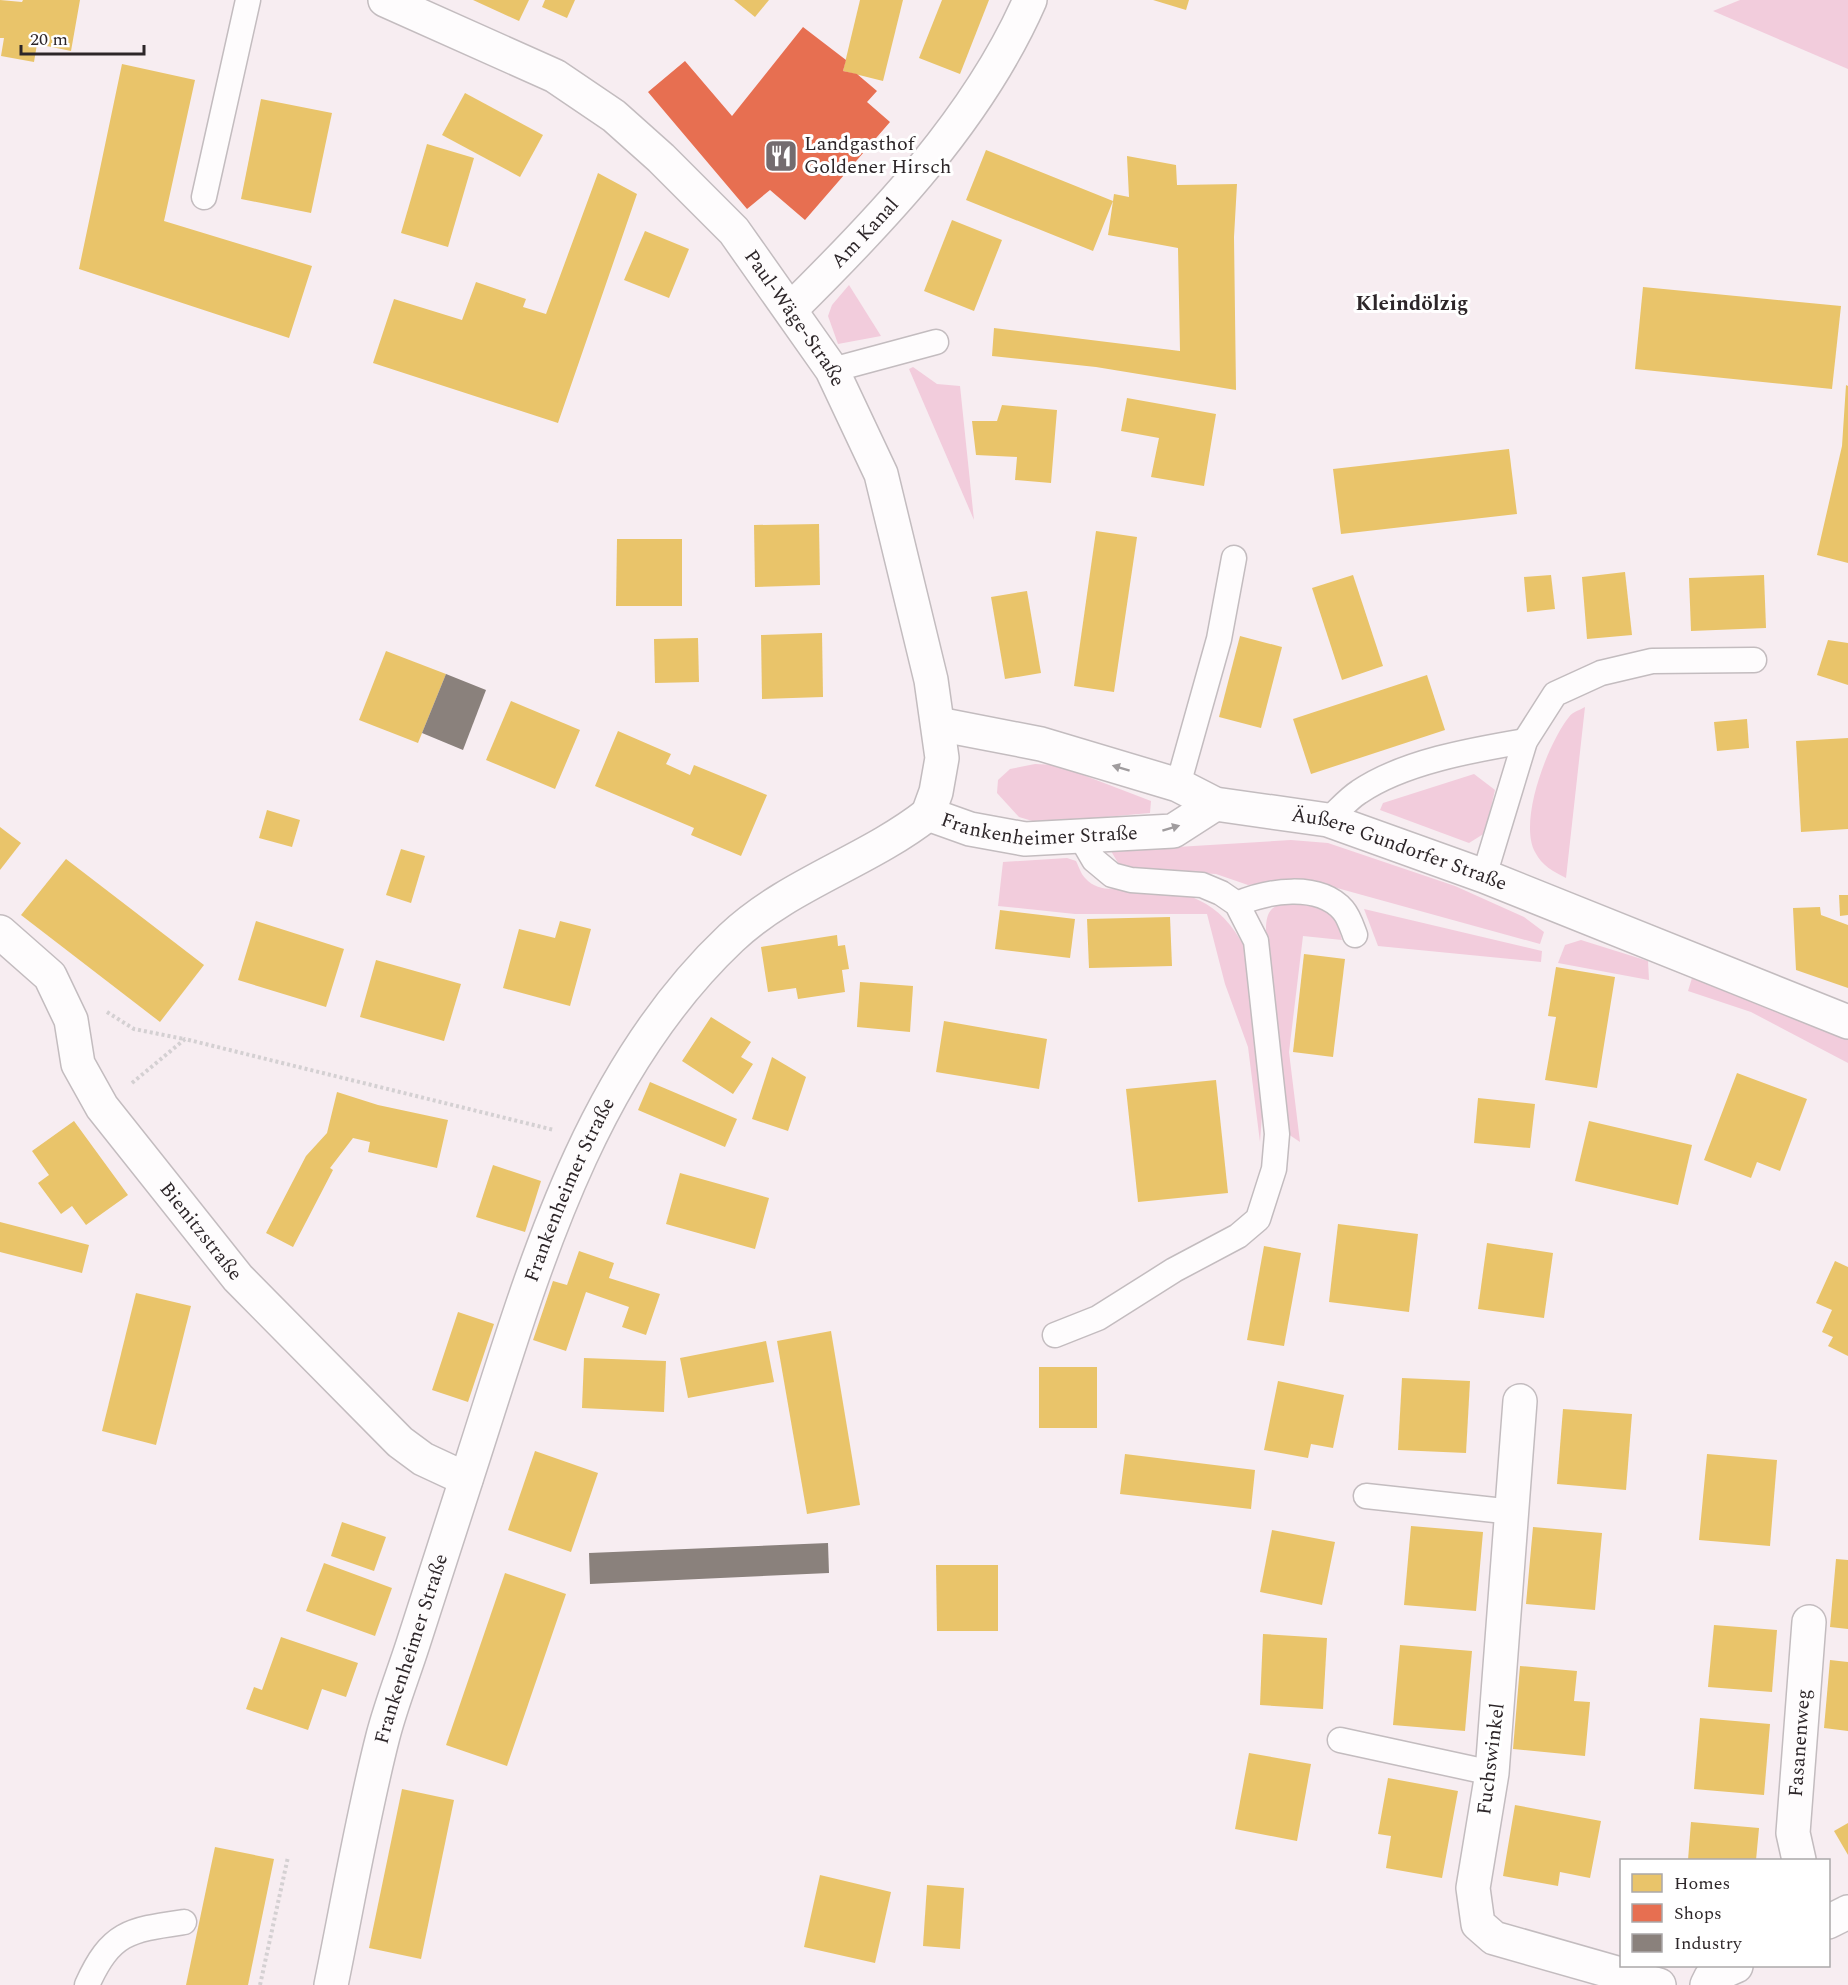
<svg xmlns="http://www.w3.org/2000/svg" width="1848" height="1985" font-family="Spectral,serif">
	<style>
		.green { fill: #f2ccdc }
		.homes { fill: #e9c46a }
		.shops { fill: #e76f51 }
		.industry { fill: #8a817c }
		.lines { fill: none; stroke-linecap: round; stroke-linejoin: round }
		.lane-casing { stroke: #c3bcbf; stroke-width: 27 }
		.street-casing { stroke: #c3bcbf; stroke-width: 36 }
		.path { stroke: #d4d0d2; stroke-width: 4; stroke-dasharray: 3 3; stroke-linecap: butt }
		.lane { stroke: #fefcfd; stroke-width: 24 }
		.street { stroke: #fefcfd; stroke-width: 33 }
		.oneway { fill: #a09c9e }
		.labels { text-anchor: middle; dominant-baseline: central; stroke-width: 6; stroke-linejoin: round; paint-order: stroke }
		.poi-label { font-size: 20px; fill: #2d2629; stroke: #fff; text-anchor: start }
		.street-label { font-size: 20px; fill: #2d2629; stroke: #fff }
		.neighbourhood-label { font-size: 21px; font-weight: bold; fill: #2d2629; stroke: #fff }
	</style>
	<rect width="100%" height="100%" fill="#f7edf1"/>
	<g class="green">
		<path d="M 1740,0 L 1848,0 L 1848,69 L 1713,11 Z"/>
		<path d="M 849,285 L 881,336 L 838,344 L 828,316 L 832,305 Z"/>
		<path d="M 913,367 L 937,384 L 960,386 L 974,520 L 909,369 Z"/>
		<path d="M 1585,707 L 1566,878 C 1553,871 1542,866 1535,852 C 1518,821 1548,743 1569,717 C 1572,712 1580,710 1585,707 Z"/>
		<path d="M 1035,764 L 1057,765 L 1151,801 L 1150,813 L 1039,823 L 1019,817 L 997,793 L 998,780 L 1010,769 Z"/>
		<path d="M 1474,774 L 1495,790 L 1485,833 L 1469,843 L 1380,810 L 1383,803 Z"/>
		<path d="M 1291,840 L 1328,843 L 1455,886 L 1524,917 L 1544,932 L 1540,944 L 1308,880 L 1248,885 L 1216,874 L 1121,868 L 1111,851 Z"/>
		<path d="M 1067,858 L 1076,861 C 1079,867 1081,874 1085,878 C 1098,893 1116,888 1133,888 C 1186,889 1220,900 1245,948 L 1263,1102 L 1260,1142 L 1248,1047 L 1225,984 L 1207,914 L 1075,914 L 998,906 L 1003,862 Z"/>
		<path d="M 1287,902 C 1319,907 1334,904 1342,940 L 1303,936 L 1289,1052 L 1300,1142 L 1288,1134 L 1266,930 C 1266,913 1270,906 1287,902 Z"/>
		<path d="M 1364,909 L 1542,951 L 1541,962 L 1378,946 Z"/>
		<path d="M 1581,940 L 1648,961 L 1649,980 L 1558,963 L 1565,945 Z"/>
		<path d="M 1692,978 L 1848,1037 L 1848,1063 L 1751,1012 L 1688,991 Z"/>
	</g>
	<g class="homes">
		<path d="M 0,0 L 22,2 L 23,0 L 80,0 L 71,51 L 37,44 L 34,62 L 1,56 L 4,38 L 0,38 Z"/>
		<path d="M 473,0 L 529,0 L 519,21 Z"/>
		<path d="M 545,0 L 575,0 L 567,18 L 542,7 Z"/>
		<path d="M 734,0 L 769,0 L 755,17 Z"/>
		<path d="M 860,0 L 903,0 L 883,81 L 843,71 Z"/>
		<path d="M 942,0 L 989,0 L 960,74 L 919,58 Z"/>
		<path d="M 1153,0 L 1189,0 L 1186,10 Z"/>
		<path d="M 122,64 L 195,80 L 164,221 L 312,266 L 289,338 L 79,269 Z"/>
		<path d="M 465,93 L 543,135 L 520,177 L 442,135 Z"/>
		<path d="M 261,99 L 332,113 L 311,213 L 241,199 Z"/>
		<path d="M 427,144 L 474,158 L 448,247 L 401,233 Z"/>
		<path d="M 986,150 L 1113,201 L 1114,194 L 1129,197 L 1127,156 L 1176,165 L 1177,185 L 1237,184 L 1234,237 L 1236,390 L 1096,367 L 992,356 L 994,328 L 1180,351 L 1178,248 L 1108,235 L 1113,201 L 1093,251 L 966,200 Z"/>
		<path d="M 598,173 L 637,194 L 558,423 L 373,363 L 394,299 L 462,320 L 476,282 L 526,299 L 523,307 L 546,314 Z"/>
		<path d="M 952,220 L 1002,240 L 974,311 L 924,291 Z"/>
		<path d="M 645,231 L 689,249 L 669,298 L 624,280 Z"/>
		<path d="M 1643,287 L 1841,306 L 1832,389 L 1635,369 Z"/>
		<path d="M 1846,385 L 1848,386 L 1848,563 L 1817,555 L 1842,446 Z"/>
		<path d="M 1127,398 L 1216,414 L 1204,486 L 1151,477 L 1159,438 L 1121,431 Z"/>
		<path d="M 1002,405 L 1057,410 L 1051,483 L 1015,480 L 1017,457 L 976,455 L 972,421 L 997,421 Z"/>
		<path d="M 1509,449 L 1517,514 L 1341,534 L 1333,469 Z"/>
		<path d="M 819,524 L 820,585 L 755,587 L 754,525 Z"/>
		<path d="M 1096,531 L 1137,537 L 1114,692 L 1074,686 Z"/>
		<path d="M 617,539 L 682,539 L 682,606 L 616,606 Z"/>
		<path d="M 1625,572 L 1632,635 L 1587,639 L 1582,577 Z"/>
		<path d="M 1353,575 L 1383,666 L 1342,680 L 1312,588 Z"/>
		<path d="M 1551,575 L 1555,609 L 1527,612 L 1524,577 Z"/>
		<path d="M 1764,575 L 1766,628 L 1691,631 L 1689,578 Z"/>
		<path d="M 1027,591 L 1041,673 L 1005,679 L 991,597 Z"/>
		<path d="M 822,633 L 823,697 L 762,699 L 761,635 Z"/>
		<path d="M 1240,636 L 1282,647 L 1261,728 L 1219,717 Z"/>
		<path d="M 698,638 L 699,682 L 655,683 L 654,639 Z"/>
		<path d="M 1828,640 L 1848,643 L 1848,685 L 1817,675 Z"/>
		<path d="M 386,651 L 446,674 L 418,743 L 359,720 Z"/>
		<path d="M 1427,675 L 1445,730 L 1311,774 L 1293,719 Z"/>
		<path d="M 511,701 L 580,730 L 555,789 L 486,760 Z"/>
		<path d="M 1747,719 L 1749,748 L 1717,751 L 1714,722 Z"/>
		<path d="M 618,731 L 671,754 L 666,764 L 690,775 L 694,765 L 767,795 L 741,856 L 691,835 L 694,828 L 595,786 Z"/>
		<path d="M 1848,738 L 1848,829 L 1801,832 L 1796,741 Z"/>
		<path d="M 267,810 L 300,820 L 292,847 L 259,838 Z"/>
		<path d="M 0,827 L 21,843 L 0,870 Z"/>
		<path d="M 401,849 L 425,856 L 411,903 L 386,895 Z"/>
		<path d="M 66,859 L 204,965 L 160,1022 L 21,915 Z"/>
		<path d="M 1839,895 L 1848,895 L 1848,915 L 1840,916 Z"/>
		<path d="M 1820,907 L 1821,915 L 1848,925 L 1848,988 L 1796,970 L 1793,908 Z"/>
		<path d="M 1000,910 L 1075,919 L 1070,958 L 995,949 Z"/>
		<path d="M 1170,917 L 1172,966 L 1089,968 L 1087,919 Z"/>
		<path d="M 256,921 L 344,949 L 326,1007 L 238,980 Z"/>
		<path d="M 560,921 L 591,929 L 570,1006 L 503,988 L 519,929 L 555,938 Z"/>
		<path d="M 837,935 L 838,946 L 845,945 L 849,969 L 842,970 L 845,992 L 798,999 L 796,988 L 768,992 L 761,947 Z"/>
		<path d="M 1304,954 L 1345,959 L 1333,1057 L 1293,1052 Z"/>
		<path d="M 376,960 L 461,984 L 444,1041 L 360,1017 Z"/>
		<path d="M 1556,967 L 1615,977 L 1597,1088 L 1545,1080 L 1556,1017 L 1548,1016 Z"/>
		<path d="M 860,982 L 913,986 L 910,1032 L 857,1027 Z"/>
		<path d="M 711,1017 L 751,1042 L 741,1057 L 753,1064 L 733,1094 L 682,1061 Z"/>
		<path d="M 944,1021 L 1047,1039 L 1039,1089 L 936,1072 Z"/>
		<path d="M 772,1057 L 806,1077 L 788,1131 L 752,1119 Z"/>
		<path d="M 1737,1073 L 1807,1099 L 1780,1171 L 1757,1162 L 1751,1178 L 1704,1160 Z"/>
		<path d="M 1216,1080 L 1228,1193 L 1138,1202 L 1126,1089 Z"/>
		<path d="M 650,1082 L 737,1119 L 725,1147 L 638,1110 Z"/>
		<path d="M 337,1092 L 378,1105 L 448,1120 L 437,1168 L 368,1152 L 370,1142 L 353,1138 L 330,1168 L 333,1170 L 293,1247 L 266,1233 L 306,1156 L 327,1133 Z"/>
		<path d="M 1478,1098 L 1535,1104 L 1530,1148 L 1474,1143 Z"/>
		<path d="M 74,1121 L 128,1195 L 86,1225 L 72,1206 L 61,1214 L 38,1183 L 49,1175 L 32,1151 Z"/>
		<path d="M 1589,1121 L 1692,1145 L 1678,1205 L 1575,1181 Z"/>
		<path d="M 493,1165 L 541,1181 L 525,1232 L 476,1217 Z"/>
		<path d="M 680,1173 L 769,1198 L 755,1249 L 666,1224 Z"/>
		<path d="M 0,1222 L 89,1245 L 82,1273 L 0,1252 Z"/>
		<path d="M 1338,1224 L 1418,1234 L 1409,1312 L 1329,1302 Z"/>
		<path d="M 1487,1243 L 1553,1253 L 1544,1318 L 1478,1309 Z"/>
		<path d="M 1264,1246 L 1301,1253 L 1284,1346 L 1247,1340 Z"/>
		<path d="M 579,1251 L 614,1263 L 609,1278 L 660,1294 L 646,1335 L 622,1327 L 629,1307 L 586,1292 L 566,1351 L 533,1340 L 553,1281 L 567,1285 Z"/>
		<path d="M 1835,1261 L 1848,1267 L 1848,1356 L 1828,1346 L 1833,1337 L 1822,1332 L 1832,1310 L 1816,1303 Z"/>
		<path d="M 136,1293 L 191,1306 L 156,1445 L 102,1431 Z"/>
		<path d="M 458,1312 L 494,1324 L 468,1402 L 432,1390 Z"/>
		<path d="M 831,1331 L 860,1505 L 807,1514 L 777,1341 Z"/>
		<path d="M 766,1341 L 774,1382 L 688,1398 L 680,1358 Z"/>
		<path d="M 584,1358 L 666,1361 L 664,1412 L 582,1408 Z"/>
		<rect x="1039" y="1367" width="58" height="61"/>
		<path d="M 1402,1378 L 1470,1381 L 1466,1453 L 1398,1450 Z"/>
		<path d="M 1278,1381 L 1344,1395 L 1333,1448 L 1311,1444 L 1308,1458 L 1264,1450 Z"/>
		<path d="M 1563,1409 L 1632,1414 L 1626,1490 L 1557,1484 Z"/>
		<path d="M 535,1451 L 598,1473 L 571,1552 L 508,1530 Z"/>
		<path d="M 1125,1454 L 1255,1470 L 1251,1509 L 1120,1494 Z"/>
		<path d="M 1707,1454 L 1777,1460 L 1770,1546 L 1699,1540 Z"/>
		<path d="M 342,1522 L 386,1537 L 374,1571 L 331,1556 Z"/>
		<path d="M 1411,1526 L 1483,1532 L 1476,1611 L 1404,1605 Z"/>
		<path d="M 1533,1527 L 1602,1533 L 1595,1610 L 1526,1604 Z"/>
		<path d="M 1272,1530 L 1335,1542 L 1322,1605 L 1260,1592 Z"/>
		<path d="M 1836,1559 L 1848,1560 L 1848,1629 L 1830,1627 Z"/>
		<path d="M 324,1563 L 392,1588 L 375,1636 L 306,1611 Z"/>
		<path d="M 936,1565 L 998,1565 L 998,1631 L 937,1631 Z"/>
		<path d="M 505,1573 L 566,1594 L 507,1766 L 446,1745 Z"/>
		<path d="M 1714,1625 L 1777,1630 L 1772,1692 L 1708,1687 Z"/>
		<path d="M 1263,1634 L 1327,1638 L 1323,1709 L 1260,1705 Z"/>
		<path d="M 281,1637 L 358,1663 L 346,1697 L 322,1689 L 308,1730 L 246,1709 L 254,1687 L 262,1690 Z"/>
		<path d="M 1400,1645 L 1472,1651 L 1465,1731 L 1393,1725 Z"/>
		<path d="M 1830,1660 L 1848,1662 L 1848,1731 L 1824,1728 Z"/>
		<path d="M 1520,1666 L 1577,1671 L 1574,1701 L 1590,1702 L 1585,1756 L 1513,1749 Z"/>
		<path d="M 1700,1718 L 1770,1724 L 1764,1795 L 1694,1789 Z"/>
		<path d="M 1249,1753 L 1311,1764 L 1297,1841 L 1235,1829 Z"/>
		<path d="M 1388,1778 L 1458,1791 L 1442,1878 L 1386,1868 L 1391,1836 L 1378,1834 Z"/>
		<path d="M 402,1789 L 454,1800 L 421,1959 L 369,1948 Z"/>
		<path d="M 1515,1805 L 1601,1821 L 1590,1878 L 1560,1872 L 1558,1886 L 1503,1876 Z"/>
		<path d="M 1691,1822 L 1759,1828 L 1756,1860 L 1688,1860 Z"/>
		<path d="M 1848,1823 L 1848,1855 L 1834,1831 Z"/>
		<path d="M 215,1847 L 274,1859 L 248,1985 L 186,1985 Z"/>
		<path d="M 820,1875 L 891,1892 L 875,1963 L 804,1947 Z"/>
		<path d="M 927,1885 L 964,1888 L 960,1949 L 923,1946 Z"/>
	</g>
	<path class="shops" d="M 803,27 L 846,60 L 843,71 L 857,74 L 877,91 L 867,102 L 890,122 L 805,220 L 770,190 L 747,209 L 648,92 L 685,61 L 732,116 Z"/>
	<g class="industry">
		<path d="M 446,674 L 486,690 L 463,750 L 422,733 Z"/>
		<path d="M 828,1543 L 829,1573 L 590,1584 L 589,1553 Z"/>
	</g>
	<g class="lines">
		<defs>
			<g id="lane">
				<path d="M 204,197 L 248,0"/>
				<path d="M 832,370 L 936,342"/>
				<path d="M 1178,785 L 1219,639 L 1234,558"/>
				<path d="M 1328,820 C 1338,811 1348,799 1359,792 C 1403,762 1472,750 1525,741"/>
				<path d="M 1484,876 L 1525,741 L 1555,694 L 1601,673 L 1652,661 L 1754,660"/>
				<path d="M 1237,904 C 1267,891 1318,882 1343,910 C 1349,917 1352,927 1355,935"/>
				<path d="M 1055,1335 L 1098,1318 L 1174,1270 L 1238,1236 L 1258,1219 L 1274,1169 L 1277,1134 L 1256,941 L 1237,904 L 1221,893 L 1202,885 L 1131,880 L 1112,875 L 1094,860 L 1080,836"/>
				<path d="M 1366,1496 L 1513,1512"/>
				<path d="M 1340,1740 L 1492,1773"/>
				<path d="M 87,1985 C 111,1932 129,1930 184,1922"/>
			</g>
			<g id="street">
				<path id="s1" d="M 385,0 L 555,76 L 614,116 L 661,158 L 734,231 L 832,370 L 881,474 L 931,680 L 942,758 L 936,792 L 928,814"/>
				<path id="s2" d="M 791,309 C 882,219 978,119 1030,0"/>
				<path id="s3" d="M 938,724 L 1041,744 L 1178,785 L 1215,804 L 1328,820 L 1484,876 L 1848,1022"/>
				<path id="s4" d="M 928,814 L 970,829 L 1025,839 L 1173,831 L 1215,804"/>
				<path id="s5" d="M 0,932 L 50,976 L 71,1020 L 78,1064 L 102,1107 L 238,1278 L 400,1442 L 423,1459 L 466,1479"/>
				<path d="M 1520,1401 L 1492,1773 L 1473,1888 L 1478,1924 L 1494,1938 L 1659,1985"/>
				<path id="s6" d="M 1799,1860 L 1793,1833 L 1809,1622"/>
				<path d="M 1828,1922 L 1848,1912"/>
				<path id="s7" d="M 331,1985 C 348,1902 362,1818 383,1736 C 391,1705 403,1675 413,1644 C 433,1581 454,1518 474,1455 C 533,1272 587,1074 731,938 C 788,884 867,862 928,814"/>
				<path d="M 1707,1985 L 1711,1977 L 1736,1966"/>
			</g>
		</defs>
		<use href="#lane" class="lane-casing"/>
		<use href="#street" class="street-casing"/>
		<g class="path">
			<path d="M 107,1012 L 134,1029 L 184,1039"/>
			<path d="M 132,1083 L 185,1039 L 554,1130"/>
			<path d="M 260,1985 L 288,1857"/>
		</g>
		<use href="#lane" class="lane"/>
		<use href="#street" class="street"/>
	</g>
	<defs><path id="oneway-solid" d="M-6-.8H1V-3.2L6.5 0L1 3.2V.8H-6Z" transform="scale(1.5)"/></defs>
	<g class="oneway">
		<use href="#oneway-solid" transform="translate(1121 768) rotate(-163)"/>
		<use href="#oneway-solid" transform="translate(1171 828) rotate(-17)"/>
	</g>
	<defs>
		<symbol id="restaurant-square" viewBox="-11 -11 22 22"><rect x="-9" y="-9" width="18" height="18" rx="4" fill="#746c6f" stroke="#fff"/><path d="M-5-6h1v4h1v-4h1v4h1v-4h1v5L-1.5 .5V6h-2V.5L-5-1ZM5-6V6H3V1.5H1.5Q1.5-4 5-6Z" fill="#fff"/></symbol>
	</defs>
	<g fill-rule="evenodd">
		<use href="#restaurant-square" x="762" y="137" width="38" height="38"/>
	</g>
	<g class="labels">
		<g class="poi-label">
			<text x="804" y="144">Landgasthof<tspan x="804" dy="23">Goldener Hirsch</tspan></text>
		</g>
		<g class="street-label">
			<text stroke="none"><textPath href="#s2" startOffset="106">Am Kanal</textPath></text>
			<text stroke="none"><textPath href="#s1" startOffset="530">Paul-Wäge-Straße</textPath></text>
			<text stroke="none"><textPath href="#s4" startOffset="114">Frankenheimer Straße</textPath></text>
			<text stroke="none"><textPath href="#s3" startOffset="480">Äußere Gundorfer Straße</textPath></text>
			<text stroke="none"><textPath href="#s7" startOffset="832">Frankenheimer Straße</textPath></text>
			<text stroke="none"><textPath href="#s5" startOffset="368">Bienitzstraße</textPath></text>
			<text stroke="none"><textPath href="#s7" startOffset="346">Frankenheimer Straße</textPath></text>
			<text stroke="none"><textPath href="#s6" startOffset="118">Fasanenweg</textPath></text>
			<text transform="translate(1491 1759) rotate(-83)">Fuchswinkel</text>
		</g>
		<g class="neighbourhood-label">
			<text x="1412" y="304">Kleindölzig</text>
		</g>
	</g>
	<rect x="1620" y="1859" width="210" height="108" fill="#ffffff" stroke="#aba8a9" stroke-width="1.5"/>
	<rect x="1632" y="1874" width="30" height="18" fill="#e9c46a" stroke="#aba8a9" stroke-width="1.5"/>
	<text x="1674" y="1889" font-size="18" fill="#2d2629">Homes</text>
	<rect x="1632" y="1904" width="30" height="18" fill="#e76f51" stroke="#aba8a9" stroke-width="1.5"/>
	<text x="1674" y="1919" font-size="18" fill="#2d2629">Shops</text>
	<rect x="1632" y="1934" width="30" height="18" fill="#8a817c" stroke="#aba8a9" stroke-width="1.5"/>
	<text x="1674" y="1949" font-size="18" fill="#2d2629">Industry</text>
	<path d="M21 45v9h123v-9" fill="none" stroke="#2d2629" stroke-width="3"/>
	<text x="30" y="45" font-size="18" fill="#2d2629" stroke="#ffffff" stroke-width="4.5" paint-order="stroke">20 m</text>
</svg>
